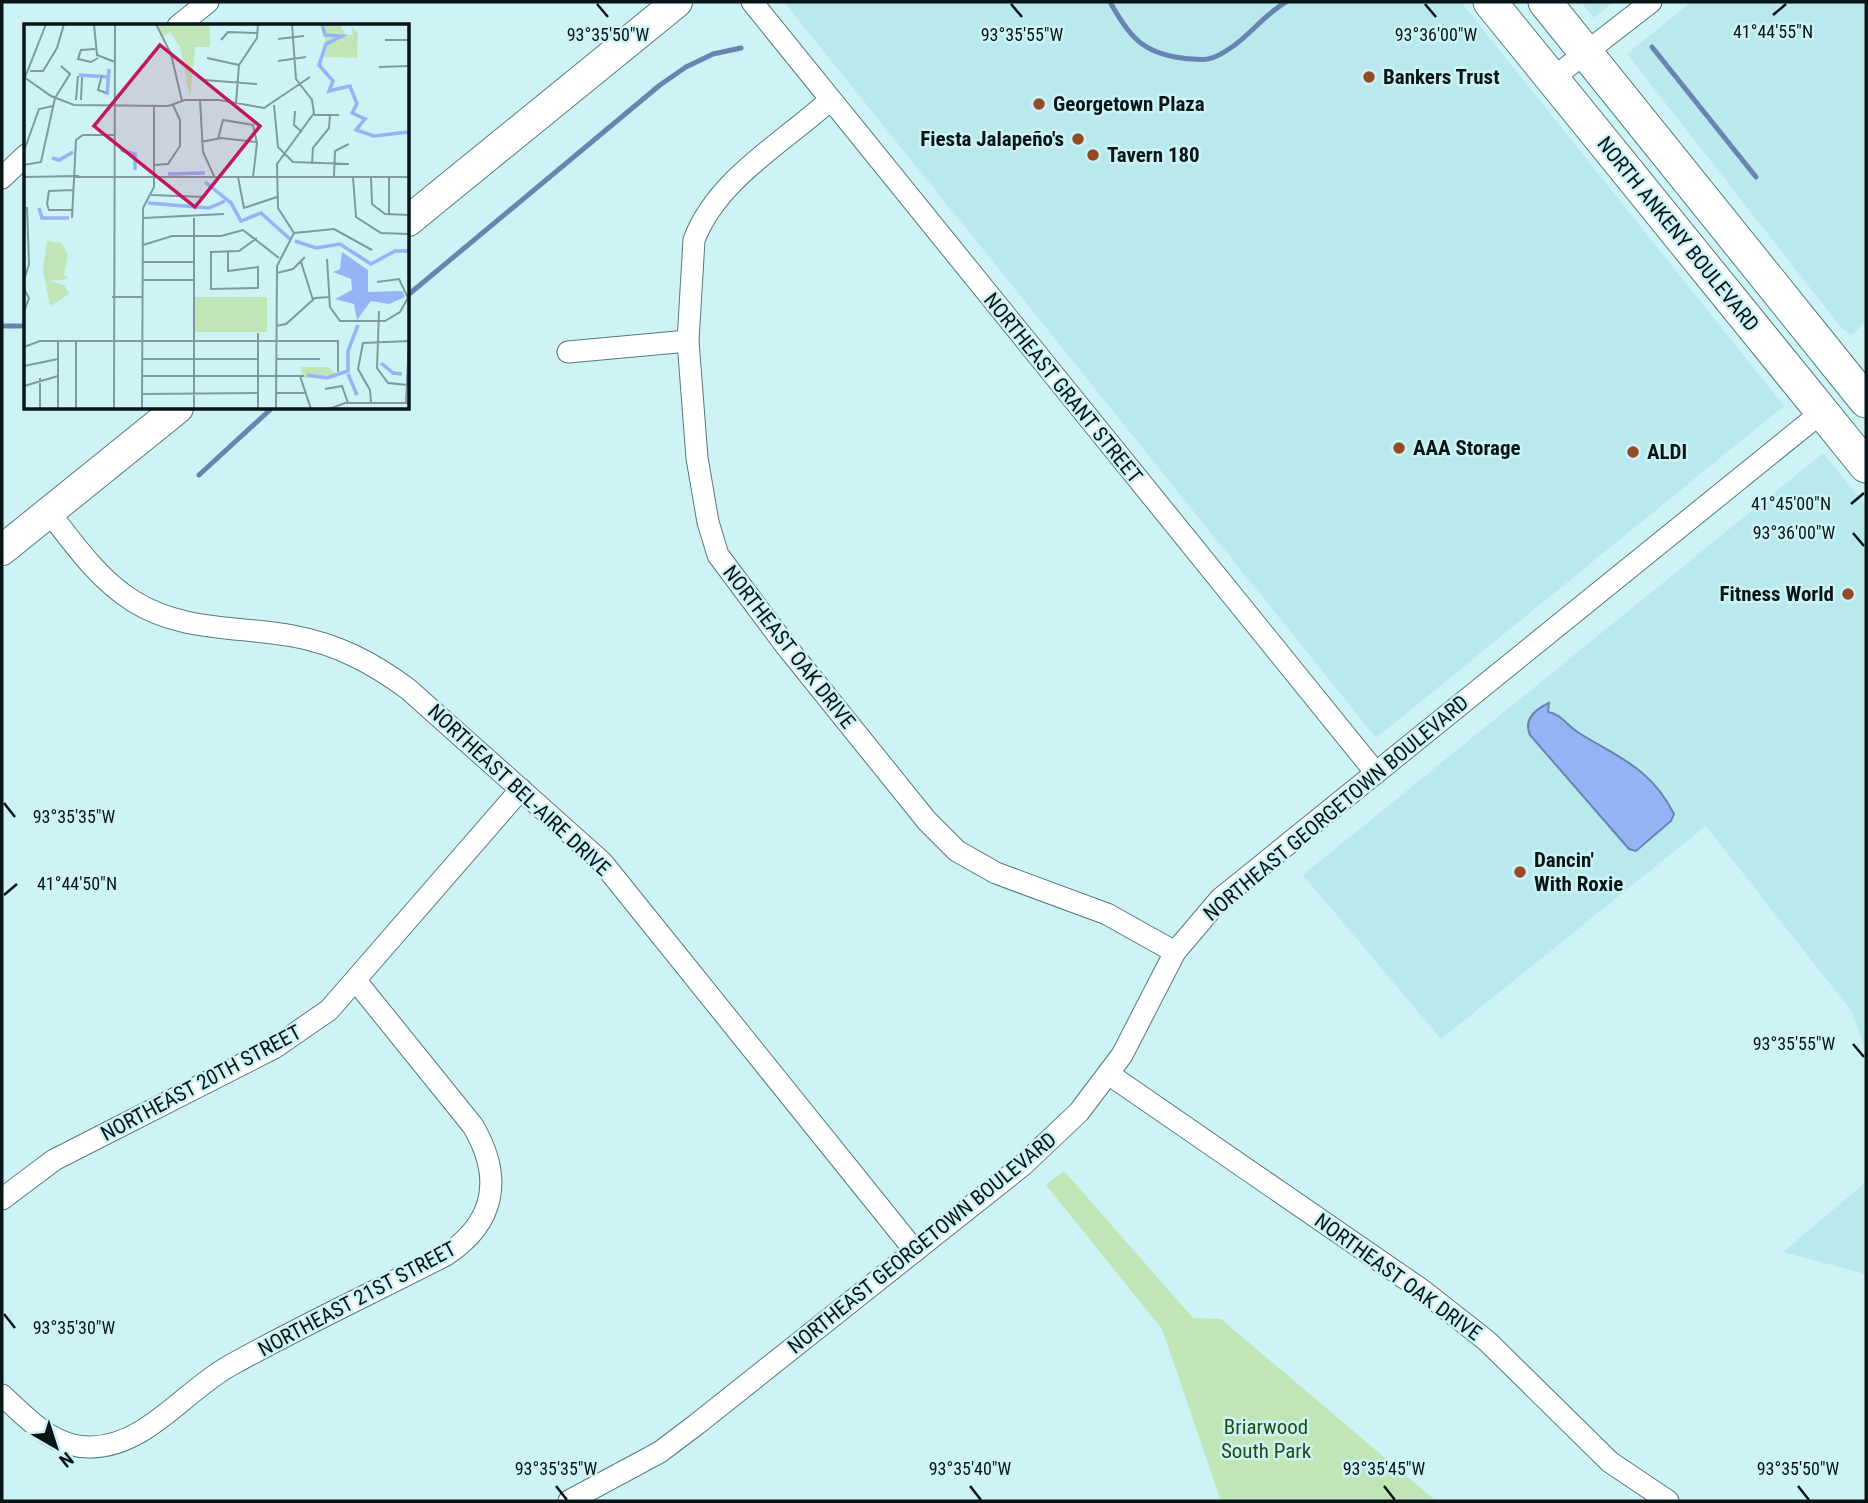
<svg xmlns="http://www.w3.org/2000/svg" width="1868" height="1503" font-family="'Roboto Condensed',sans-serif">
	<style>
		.built { fill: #b9e9ed }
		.green { fill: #c0e5b6 }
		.water { fill: #95b4f5; stroke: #6a84b2; stroke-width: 2 }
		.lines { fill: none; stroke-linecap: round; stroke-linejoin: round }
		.stream { stroke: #6a84b2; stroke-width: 5 }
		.minor-casing { stroke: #577a7c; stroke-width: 23 }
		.secondary-casing { stroke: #577a7c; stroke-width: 32 }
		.primary-casing { stroke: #577a7c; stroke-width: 35 }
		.minor { stroke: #fff; stroke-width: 21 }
		.secondary { stroke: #fff; stroke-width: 30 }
		.primary { stroke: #fff; stroke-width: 33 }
		.ticks { fill: none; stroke: #071516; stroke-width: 2.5 }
		.poi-dot { fill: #924a27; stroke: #cdf3f6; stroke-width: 2.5 }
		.labels { text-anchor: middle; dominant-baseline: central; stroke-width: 5; stroke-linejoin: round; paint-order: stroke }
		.poi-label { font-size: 21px; font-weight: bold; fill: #071516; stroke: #cdf3f6; text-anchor: start }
		.street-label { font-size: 21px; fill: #071516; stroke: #cdf3f6 }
		.park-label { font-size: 21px; fill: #204e11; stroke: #cdf3f6 }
		.inset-river { fill: none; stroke: #95b4f5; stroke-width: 3.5 }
		.inset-road { fill: none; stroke: #7e9a9c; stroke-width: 2 }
		.view { fill: #c2185b; fill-opacity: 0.15; stroke: #c2185b; stroke-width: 3.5 }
		.inset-edge { fill: none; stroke: #071516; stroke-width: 3.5 }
		.ticks-label { font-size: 18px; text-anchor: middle; fill: #071516; stroke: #cdf3f6; stroke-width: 5; stroke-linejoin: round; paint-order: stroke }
	</style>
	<rect width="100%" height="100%" fill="#cdf3f6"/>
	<g class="built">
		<path d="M 784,2 L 1461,2 L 1784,406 L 1376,738 Z"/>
		<path d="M 1581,2 L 1613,2 L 1594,18 Z"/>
		<path d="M 1691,2 L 1866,2 L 1866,321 L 1852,335 L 1843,330 L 1627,54 Z"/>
		<path d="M 1823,453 L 1866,506 L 1866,1051 L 1852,1012 L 1706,826 L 1441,1039 L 1303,875 Z"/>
		<path d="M 1866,1182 L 1866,1274 L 1783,1252 Z"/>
	</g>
	<path class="green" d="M 1064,1171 L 1193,1318 L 1221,1319 L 1436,1501 L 1221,1501 L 1162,1329 L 1046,1185 Z"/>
	<path class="water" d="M 1549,703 L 1548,712 C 1562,714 1567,726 1579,733 C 1619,758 1651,768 1674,814 L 1671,821 L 1636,851 L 1629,849 L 1530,735 C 1523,719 1536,709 1549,703 Z"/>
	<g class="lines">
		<g class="stream">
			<path d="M 1110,2 C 1129,36 1142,53 1182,58 C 1206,61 1212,61 1232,47 C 1252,33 1265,14 1286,2"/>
			<path d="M 1652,47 L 1756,177"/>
			<path d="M 408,295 L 660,85 L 686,67 L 713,54 L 741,48"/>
			<path d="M 2,326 L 26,326"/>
			<path d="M 199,475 L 272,408"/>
		</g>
		<defs>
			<g id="minor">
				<path d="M 752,2 L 1376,773"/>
				<path d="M 178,26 L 208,2"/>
				<path d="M 1553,78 L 1651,2"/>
				<path d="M 829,101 C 783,143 717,179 694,240 L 688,341 L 697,458 L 708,522 L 718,555 L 786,646 L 927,821 L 957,851 L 996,873 L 1107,914 L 1175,952"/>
				<path d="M 2,178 L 26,155"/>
				<path d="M 568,352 L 688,341"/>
				<path d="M 49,512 C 74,544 98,579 133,601 C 182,632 239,626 293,636 C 337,644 373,663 408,689 L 602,862 L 915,1251"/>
				<path d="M 1110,1075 L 1422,1290 L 1487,1341 L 1610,1462 L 1668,1501"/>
				<path d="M 2,1199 L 54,1160 L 274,1048 L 329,1010 L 521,789"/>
				<path d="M 2,1395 C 27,1418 53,1448 91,1447 C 147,1446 185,1390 231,1365 C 301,1326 374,1292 446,1255 C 496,1222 503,1177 473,1126 L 356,981"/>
				<path d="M 569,1501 L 660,1452 L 697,1424 L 1023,1165 L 1079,1112 L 1122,1055 L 1175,952 L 1220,899 L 1822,412"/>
			</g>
			<g id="secondary">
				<path d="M 408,221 L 677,2"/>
				<path d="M 2,550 L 178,408"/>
			</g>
			<g id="primary">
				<path d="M 1490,2 L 1866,466"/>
				<path d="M 1545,2 L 1866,401"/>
			</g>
		</defs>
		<use href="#minor" class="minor-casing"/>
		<use href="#secondary" class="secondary-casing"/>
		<use href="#primary" class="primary-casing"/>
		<use href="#minor" class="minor"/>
		<use href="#secondary" class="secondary"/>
		<use href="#primary" class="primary"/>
	</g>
	<path class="ticks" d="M 597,4 L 608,17M 1011,4 L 1022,17M 1425,4 L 1436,17M 1773,15 L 1786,4M 1851,504 L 1864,493M 1853,533 L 1864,546M 4,803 L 15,817M 4,895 L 17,884M 1853,1044 L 1864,1057M 4,1314 L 15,1328M 556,1486 L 567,1500M 970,1486 L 981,1500M 1384,1486 L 1395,1500M 1798,1486 L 1809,1500"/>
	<g class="poi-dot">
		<circle cx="1369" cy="77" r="7"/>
		<circle cx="1039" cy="104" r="7"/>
		<circle cx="1078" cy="139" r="7"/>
		<circle cx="1093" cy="155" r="7"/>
		<circle cx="1399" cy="448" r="7"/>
		<circle cx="1633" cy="452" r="7"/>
		<circle cx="1848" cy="594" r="7"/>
		<circle cx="1520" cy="872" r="7"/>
	</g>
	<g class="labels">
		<g class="poi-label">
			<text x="1383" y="77">Bankers Trust</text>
			<text x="1053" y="104">Georgetown Plaza</text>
			<text x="1064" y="139" text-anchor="end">Fiesta Jalapeño's</text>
			<text x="1107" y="155">Tavern 180</text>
			<text x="1413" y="448">AAA Storage</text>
			<text x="1647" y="452">ALDI</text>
			<text x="1834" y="594" text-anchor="end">Fitness World</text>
			<text x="1534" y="860">Dancin'<tspan x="1534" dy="24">With Roxie</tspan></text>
		</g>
		<g class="street-label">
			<text transform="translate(1678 234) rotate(51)">NORTH ANKENY BOULEVARD</text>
			<text transform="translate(1063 388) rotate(51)">NORTHEAST GRANT STREET</text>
			<text transform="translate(789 647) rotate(52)">NORTHEAST OAK DRIVE</text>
			<text transform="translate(519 790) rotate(43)">NORTHEAST BEL-AIRE DRIVE</text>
			<text transform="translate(1336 808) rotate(-40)">NORTHEAST GEORGETOWN BOULEVARD</text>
			<text transform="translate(201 1083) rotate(-28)">NORTHEAST 20TH STREET</text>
			<text transform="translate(922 1243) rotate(-39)">NORTHEAST GEORGETOWN BOULEVARD</text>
			<text transform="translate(1398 1277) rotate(36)">NORTHEAST OAK DRIVE</text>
			<text transform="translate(357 1299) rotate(-28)">NORTHEAST 21ST STREET</text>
		</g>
		<g class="park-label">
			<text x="1266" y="1427">Briarwood<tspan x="1266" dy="24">South Park</tspan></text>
		</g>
	</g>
	<g transform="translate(24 24)">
		<rect width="385" height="385" fill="#cdf3f6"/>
		<path d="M 134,0 L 186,0 L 186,23 L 171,23 L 166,74 L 156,23 L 146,8 L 138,13 ZM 301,0 L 315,0 L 322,11 L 329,11 L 327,2 L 334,9 L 333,34 L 301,33 ZM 23,217 L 37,219 L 44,230 L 40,250 L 44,255 L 26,257 L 40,261 L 45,270 L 26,282 L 19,246 ZM 170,273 L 243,273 L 243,308 L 171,308 ZM 277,343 L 305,343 L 313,352 L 278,354 Z" fill="#c0e5b6"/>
		<path d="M 318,228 L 344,246 L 344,268 L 378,267 L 381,273 L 365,280 L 347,277 L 333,296 L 330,280 L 311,275 L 328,266 L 327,255 L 309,248 L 316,245 Z" fill="#95b4f5"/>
		<path class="inset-river" d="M 298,0 L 301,11 L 318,12 L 302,20 L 295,41 L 309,57 L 305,67 L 326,62 L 333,80 L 328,89 L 341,95 L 332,106 L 350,112 L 385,108M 55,51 L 85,53M 83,71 L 85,45M 97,126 L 111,130 L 111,146M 28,134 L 35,136 L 49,128M 144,150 L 181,149M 181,158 L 207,179 L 217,197 L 237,189 L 266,215M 124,179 L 185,184 L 201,177M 15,184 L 18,194 L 45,194M 271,217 L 292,224 L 316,220 L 347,240 L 371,227 L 385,227M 357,339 L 369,349 L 378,350M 324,350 L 333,371M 283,351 L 303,354 L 324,347 L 324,327 L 334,301"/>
		<path class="inset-road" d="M 70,0 L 73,31 L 91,38M 132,0 L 147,30 L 158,77M 254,15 L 280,12M 197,16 L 204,8 L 234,9M 361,16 L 385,16M 71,25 L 57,26 L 54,35 L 67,38 L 74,34M 183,34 L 215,41M 254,37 L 282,33M 355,43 L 385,42M 6,47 L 19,47 L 33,24 L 40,0M 78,51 L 74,66 L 82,69M 0,53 L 27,72 L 50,81 L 144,82 L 161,76 L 195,76 L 240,84 L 286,53M 0,56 L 22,0M 180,56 L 233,60M 31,74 L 46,50 L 37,42M 52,76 L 54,52M 57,76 L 58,53M 176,76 L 179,128 L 190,152M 212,79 L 215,41 L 233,14 L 234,0M 250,81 L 254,123 L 269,138 L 325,140M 271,87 L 270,101 L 278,108M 290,91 L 315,91M 194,115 L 199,96 L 229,101 L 233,119 L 229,153M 177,118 L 197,114 L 233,118M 0,127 L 15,85 L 29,82M 288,140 L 289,124 L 305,104 L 306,91M 0,141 L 17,138 L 31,74M 131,141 L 144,140 L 156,122 L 156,96 L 149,81M 310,152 L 311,127 L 325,120M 0,153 L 55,152M 51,153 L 385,153M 214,153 L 220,184 L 253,173M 329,153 L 332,193 L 357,209 L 385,210M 347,153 L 348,180 L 361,190 L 385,191 L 385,167M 49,166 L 25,167 L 23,180 L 25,186 L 49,186M 127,171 L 181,173M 365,191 L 365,153M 48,194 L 52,116 L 59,111 L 90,111M 119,194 L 200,190M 270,209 L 310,205 L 348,226M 119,221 L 148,212 L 197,212 L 219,206 L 255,234M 204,228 L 204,247 L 234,243 L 234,264 L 187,265 L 187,228 L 215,227 L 233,214M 303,235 L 306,283 L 316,297 L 361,297 L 376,288 L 384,274M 119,238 L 170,238M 277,238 L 289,276M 253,249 L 269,245 L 281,233M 0,256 L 5,240 L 3,183M 119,256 L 170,256M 353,258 L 375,255 L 384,274M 0,265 L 5,274 L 0,288M 88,273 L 119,273M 355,287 L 353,344 L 364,359 L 384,361M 252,302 L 262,300 L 291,274 L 306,273M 0,323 L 16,317 L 314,317 L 314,348M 119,335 L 234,335M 252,335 L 296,335M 0,342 L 34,335M 118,352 L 280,352M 276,352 L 287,385M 16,354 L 16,385M 0,362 L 34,352M 301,365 L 318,362 L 324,379M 252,369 L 282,369M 119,370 L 234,369M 347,379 L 346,366 L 334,345 L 339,319 L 385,317M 382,379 L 385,317M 34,385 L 34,317M 52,385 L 52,317M 90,385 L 91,0M 118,385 L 119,184 L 130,163 L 130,82M 170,385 L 170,194M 234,385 L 234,309M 252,385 L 253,242 L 270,209 L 254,184 L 253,140 L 290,89 L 288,76 L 272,55 L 268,0M 305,385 L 321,379 L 385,379"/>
		<path class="view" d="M 136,21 L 236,102 L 171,183 L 70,102 Z"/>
		<rect width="385" height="385" class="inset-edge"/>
	</g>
	<g class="ticks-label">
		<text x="1773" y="38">41°44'55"N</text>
		<text x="608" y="41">93°35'50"W</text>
		<text x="1022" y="41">93°35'55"W</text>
		<text x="1436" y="41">93°36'00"W</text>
		<text x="1791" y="510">41°45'00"N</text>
		<text x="1794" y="539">93°36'00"W</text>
		<text x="74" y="823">93°35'35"W</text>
		<text x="77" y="890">41°44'50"N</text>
		<text x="1794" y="1050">93°35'55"W</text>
		<text x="74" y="1334">93°35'30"W</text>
		<text x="556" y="1475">93°35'35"W</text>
		<text x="970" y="1475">93°35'40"W</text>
		<text x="1384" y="1475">93°35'45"W</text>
		<text x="1798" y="1475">93°35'50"W</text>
	</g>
	<rect width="1868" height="1503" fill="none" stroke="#071516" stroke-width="7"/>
	<g transform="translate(56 1447) rotate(141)" stroke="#cdf3f6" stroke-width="5" paint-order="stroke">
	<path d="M0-5L12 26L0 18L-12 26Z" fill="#071516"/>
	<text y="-10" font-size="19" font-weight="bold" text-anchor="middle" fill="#071516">N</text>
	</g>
</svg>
